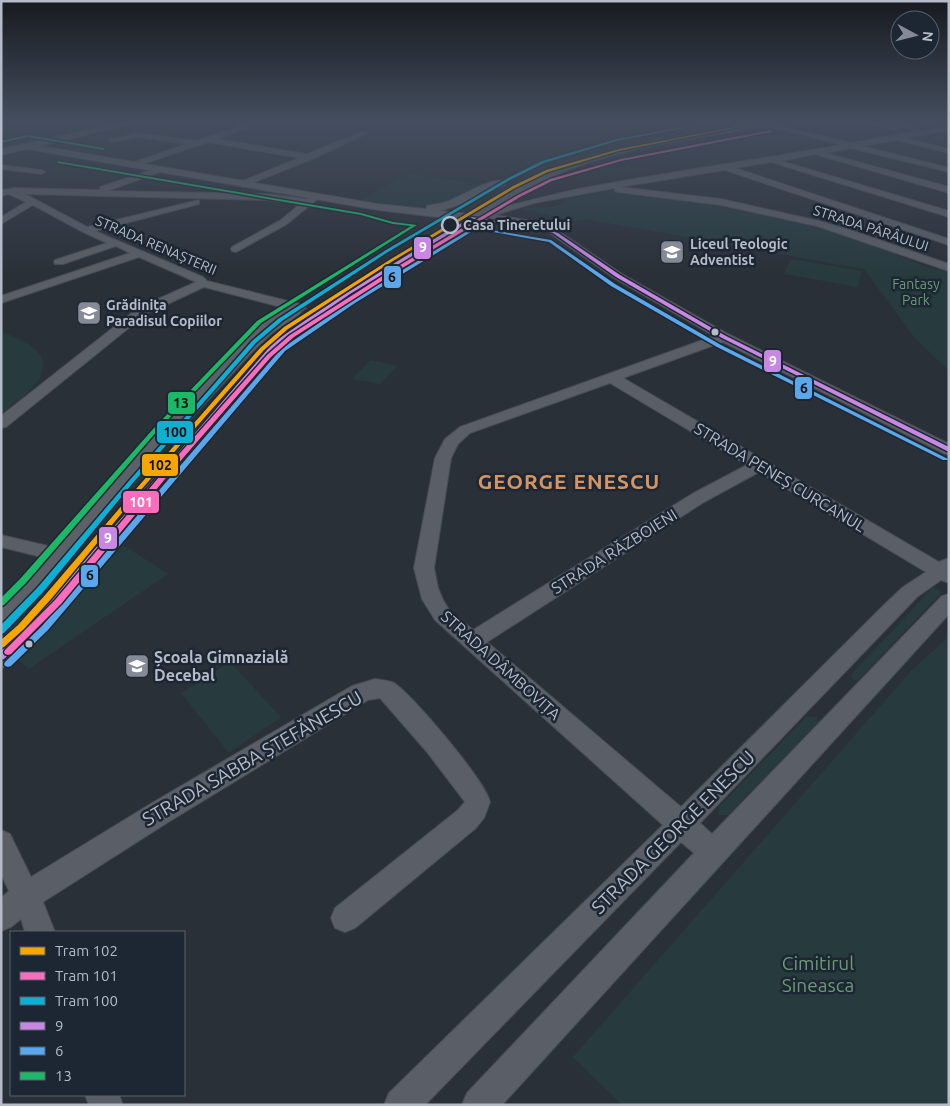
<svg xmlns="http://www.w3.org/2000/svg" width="950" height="1106" font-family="Ubuntu,sans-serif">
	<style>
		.green { fill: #273a3e }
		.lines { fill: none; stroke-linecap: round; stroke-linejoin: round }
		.minor-casing { stroke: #484c53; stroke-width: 2 }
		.major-casing { stroke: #484c55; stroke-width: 2 }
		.minor { fill: #5a5e66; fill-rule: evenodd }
		.major { fill: #5c6168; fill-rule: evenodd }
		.bus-1-casing { stroke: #1d2633; stroke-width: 3 }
		.bus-2-casing { stroke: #1d2633; stroke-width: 3 }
		.bus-3-casing { stroke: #1d2633; stroke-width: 3 }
		.bus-1 { fill: #c787e3; fill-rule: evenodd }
		.bus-2 { fill: #5aa8eb; fill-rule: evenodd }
		.bus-3 { fill: #1ab867; fill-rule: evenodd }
		.tram-1-casing { stroke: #1d2633; stroke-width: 3 }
		.tram-2-casing { stroke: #1d2633; stroke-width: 3 }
		.tram-3-casing { stroke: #1d2633; stroke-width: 3 }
		.tram-1 { fill: #f7a600; fill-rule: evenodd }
		.tram-2 { fill: #fb6dba; fill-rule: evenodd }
		.tram-3 { fill: #0dafd3; fill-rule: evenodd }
		.stop-dot { fill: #1d2633; stroke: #b4bcc9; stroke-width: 2.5 }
		.bus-dot { fill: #b4bcc9; stroke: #1d2633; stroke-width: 2 }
		.labels { text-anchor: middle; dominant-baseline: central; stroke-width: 5; stroke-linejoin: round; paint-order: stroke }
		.far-stop-label { font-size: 14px; font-weight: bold; fill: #b4bcc9; stroke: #1d2633; text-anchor: start }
		.far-street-label { font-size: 14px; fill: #b4bcc9; stroke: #1d2633 }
		.far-poi-label { font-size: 14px; font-weight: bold; fill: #b4bcc9; stroke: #1d2633; text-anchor: start }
		.far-park-label { font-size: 14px; fill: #6b9a76; stroke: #1d2633 }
		.street-label { font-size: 16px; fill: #b4bcc9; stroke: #1d2633 }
		.poi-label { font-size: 16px; font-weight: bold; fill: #b4bcc9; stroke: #1d2633; text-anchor: start }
		.near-street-label { font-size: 19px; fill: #b4bcc9; stroke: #1d2633 }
		.near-park-label { font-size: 19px; fill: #6b9a76; stroke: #1d2633 }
		.district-label { font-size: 21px; font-weight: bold; letter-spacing: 1px; fill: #d59563; stroke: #1d2633 }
		.line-badge { stroke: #1d2633; stroke-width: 2 }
		.badge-label { font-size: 14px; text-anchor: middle; font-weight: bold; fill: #fff }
		.pale-badge-label { font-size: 14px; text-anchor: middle; font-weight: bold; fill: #111 }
	</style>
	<rect width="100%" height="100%" fill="#2a3038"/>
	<g class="green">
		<path d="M 742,124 L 744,125 C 674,138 591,148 526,179 C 509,187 494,199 478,209 L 474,208 C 490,198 506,187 523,178 C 589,147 670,137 742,124 Z"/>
		<path d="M 410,173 L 484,185 C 474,190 464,197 453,201 C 424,212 391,204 361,200 Z"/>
		<path d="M 612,190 L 645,196 L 700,200 L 777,216 L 821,227 L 900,253 L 896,255 L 936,270 L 940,268 L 949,271 L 949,371 L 914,337 L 864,269 L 585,219 L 575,221 L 522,209 C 535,205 554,211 564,201 L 560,200 Z"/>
		<path d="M 791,259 L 862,271 L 858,287 L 784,274 Z"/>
		<path d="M 1,331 C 10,335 33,345 38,352 C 57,377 18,400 1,414 Z"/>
		<path d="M 371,360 L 397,366 L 380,384 L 352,379 Z"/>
		<path d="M 123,545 L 168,574 L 29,669 L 19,661 Z"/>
		<path d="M 932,588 L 938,589 L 941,593 L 858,680 L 853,680 L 851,675 Z"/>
		<path d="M 949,636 L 949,1105 L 622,1105 L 573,1057 L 911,671 Z"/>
		<path d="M 230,662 L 281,717 L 229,753 L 181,693 Z"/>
		<path d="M 806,717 L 817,717 L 818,723 L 728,815 L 719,815 L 719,807 Z"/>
	</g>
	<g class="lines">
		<defs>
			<g id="minor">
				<path d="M 233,121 L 242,121 L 250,124 L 247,128 L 217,139 L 307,154 L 362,132 L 368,133 L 312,159 L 243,187 L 239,184 L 240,182 L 299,158 L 208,142 L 134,167 L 130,165 L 131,163 L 187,144 L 138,137 L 113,142 L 109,140 L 138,133 L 196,141 L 243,125 Z"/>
				<path d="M 750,121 L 759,121 L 851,143 L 949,126 L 949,130 L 905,138 L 949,149 L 949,153 L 897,140 L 862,146 L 949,168 L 949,172 L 851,148 L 825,153 L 949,187 L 949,193 L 815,154 L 781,161 L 949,211 L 949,217 L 771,162 L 735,168 L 949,239 L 949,245 L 725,170 L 620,187 L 721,199 L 819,221 L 853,231 L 949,264 L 949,271 L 817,226 L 721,205 L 618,192 L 615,191 L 615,188 L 534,203 L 495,215 L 532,221 L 557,230 L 622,274 L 728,334 L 949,444 L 949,455 L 943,453 L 723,342 L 623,378 L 939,562 L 949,558 L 949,583 L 941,580 L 917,597 L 700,823 L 712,834 L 942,596 L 949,594 L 949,614 L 502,1105 L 462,1105 L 467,1093 L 694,853 L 681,842 L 425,1105 L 384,1105 L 389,1093 L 663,825 L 435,620 L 422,599 L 414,568 L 435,458 L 445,439 L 460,427 L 714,336 L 614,278 L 551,234 L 530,227 L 478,218 L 473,215 L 475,213 C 512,206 551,194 589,187 C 673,171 757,160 841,145 ZM 610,383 L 747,465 L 692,494 L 473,630 L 449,610 L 443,600 L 438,588 L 434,568 L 451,458 L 458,444 L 470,433 ZM 759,472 L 926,572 L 903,587 L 885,604 L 681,807 L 487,642 L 704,502 Z"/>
				<path d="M 857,121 L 868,121 L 897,128 L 894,130 Z"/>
				<path d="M 880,121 L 890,121 L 921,129 L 918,131 Z"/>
				<path d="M 1,165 L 41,170 L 45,172 L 41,174 L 1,169 Z"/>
				<path d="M 157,168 L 160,168 L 160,172 L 107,191 L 267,194 L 306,199 L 316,194 L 320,197 L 287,224 L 236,252 L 232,251 L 231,249 L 232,247 L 281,220 L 300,204 L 267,200 L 25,194 L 87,227 L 199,200 L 199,204 L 95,231 L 203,277 L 207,281 L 304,305 L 306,308 L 300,312 L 204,287 L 146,314 L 6,427 L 1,428 L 1,416 L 138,308 L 196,282 L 139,257 L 1,303 L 1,296 L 130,253 L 116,246 L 63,264 L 55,264 L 54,262 L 55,260 L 107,243 L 83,232 L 33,205 L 1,224 L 1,217 L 26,202 L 9,194 L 1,196 L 1,190 L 15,188 L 100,190 L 100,187 Z"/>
				<path d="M 1,535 L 65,550 L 67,555 L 65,560 L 58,561 L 1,547 Z"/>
				<path d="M 375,679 C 381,680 388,680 394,683 C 412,694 486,782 490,802 L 484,818 L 476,828 L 355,928 L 345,932 L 335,928 L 331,918 L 335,908 L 458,810 L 465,802 L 427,752 L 380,698 L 368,700 L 170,821 L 43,902 L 55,932 L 25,932 L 21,919 L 11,927 L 1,931 L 1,898 L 9,891 L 1,874 L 1,830 L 10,834 L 31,877 L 152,803 L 352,686 Z"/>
				<path d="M 85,1095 L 119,1095 L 123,1105 L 89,1105 Z"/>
			</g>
			<g id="major">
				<path d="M 129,121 L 142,121 L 41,146 L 378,204 L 426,209 L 427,206 C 433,204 440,204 446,202 C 461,197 490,177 505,181 L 506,183 L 505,185 L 462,204 L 439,211 L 471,214 L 533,177 L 587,157 L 643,143 L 766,121 L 780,121 L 776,124 C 693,140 603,147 527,189 L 318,319 L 288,342 L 270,360 L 46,628 L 11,665 L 1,668 L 1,640 L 28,614 L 267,343 L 318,305 L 462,220 L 378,210 L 27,149 L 1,155 L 1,149 Z"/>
				<path d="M 293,307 L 298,309 L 301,312 L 298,315 L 272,333 L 253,351 L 171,440 L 39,594 L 10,624 L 1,627 L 1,601 L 21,582 C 82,515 142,448 204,383 C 225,361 263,315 293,307 Z"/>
			</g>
		</defs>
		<use href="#minor" class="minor-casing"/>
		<use href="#major" class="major-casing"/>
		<use href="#minor" class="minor"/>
		<use href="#major" class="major"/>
		<defs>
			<path id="bus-1" d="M 472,217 L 555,231 L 620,275 L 726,336 L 949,447 L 949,452 L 722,338 L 616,277 L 553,233 L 474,219 L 350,294 L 278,344 L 40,623 L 4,659 L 1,660 L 1,651 L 34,619 L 274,342 C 338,297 404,256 472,217 Z"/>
			<path id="bus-2" d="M 474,227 L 551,240 L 615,284 L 721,345 L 948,459 L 947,460 L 943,460 L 717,347 L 611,286 L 549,242 L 476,229 L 355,303 L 285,351 L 48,630 L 11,666 L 8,667 L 5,666 L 4,664 L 5,662 L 42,626 L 281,349 L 351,301 Z"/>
			<g id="bus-3">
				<path d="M 28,135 L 104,148 L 105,149 L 104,150 L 28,137 L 1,143 L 1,141 Z"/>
				<path d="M 57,161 L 361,213 L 393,222 L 417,225 L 261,323 L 158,430 L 26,583 L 4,605 L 1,606 L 1,598 L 20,579 L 154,428 L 257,321 L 411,226 L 393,224 L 361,215 L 58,163 Z"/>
			</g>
		</defs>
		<use href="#bus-1" class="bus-1-casing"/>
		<use href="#bus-2" class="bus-2-casing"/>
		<use href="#bus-3" class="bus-3-casing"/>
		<use href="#bus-1" class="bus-1"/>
		<use href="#bus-2" class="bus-2"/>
		<use href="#bus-3" class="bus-3"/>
		<defs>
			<path id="tram-1" d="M 767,121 L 770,121 L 619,151 L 548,172 L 515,188 L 393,261 L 288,329 L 264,350 L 140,491 L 52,598 L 24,629 L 4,647 L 1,648 L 1,640 L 18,625 L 46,594 L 136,489 L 260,348 L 284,327 L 391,259 L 513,186 L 546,170 L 619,149 Z"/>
			<path id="tram-2" d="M 771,130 L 772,132 L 621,161 L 552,181 L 520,197 L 399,270 L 294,337 L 271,357 L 170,473 L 61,604 L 11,654 L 8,655 L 5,654 L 4,652 L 5,650 L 55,600 L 165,470 L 267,355 L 290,335 L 395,268 L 518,195 L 550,179 L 621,159 Z"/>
			<path id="tram-3" d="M 717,121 L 720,121 L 617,141 L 544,163 L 510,180 L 388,252 L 282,321 L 256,343 L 132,484 L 44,591 L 4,633 L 1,634 L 1,625 L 38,587 L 128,482 L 252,341 L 278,319 L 386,250 L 508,178 L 542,161 L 617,139 Z"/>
		</defs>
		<use href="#tram-1" class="tram-1-casing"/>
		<use href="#tram-2" class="tram-2-casing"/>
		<use href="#tram-3" class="tram-3-casing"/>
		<use href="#tram-1" class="tram-1"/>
		<use href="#tram-2" class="tram-2"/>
		<use href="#tram-3" class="tram-3"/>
	</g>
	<linearGradient id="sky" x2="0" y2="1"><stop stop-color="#171a1f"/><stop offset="0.44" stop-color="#444e5e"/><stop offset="1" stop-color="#444e5e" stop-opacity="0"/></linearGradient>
	<rect width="950" height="275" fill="url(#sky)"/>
	<defs>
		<symbol id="school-square" viewBox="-11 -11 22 22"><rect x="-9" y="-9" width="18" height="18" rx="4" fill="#848b96" stroke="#1d2633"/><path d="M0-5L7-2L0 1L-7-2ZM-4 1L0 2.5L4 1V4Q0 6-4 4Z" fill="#fff"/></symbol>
	</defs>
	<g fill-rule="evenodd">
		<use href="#school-square" x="658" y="238" width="28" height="28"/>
		<use href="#school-square" x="75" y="299" width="28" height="28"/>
		<use href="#school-square" x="123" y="652" width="28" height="28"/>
	</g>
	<circle class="stop-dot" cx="450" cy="225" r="8"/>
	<g class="bus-dot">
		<circle cx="715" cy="332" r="4.5"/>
		<circle cx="29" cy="644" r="4.5"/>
	</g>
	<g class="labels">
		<g class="far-stop-label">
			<text x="463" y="225">Casa Tineretului</text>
		</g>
		<g class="far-street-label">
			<text transform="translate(871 228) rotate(18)">STRADA PÂRÂULUI</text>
			<text transform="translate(156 245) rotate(23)">STRADA RENAȘTERII</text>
		</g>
		<g class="far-poi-label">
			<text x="690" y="244">Liceul Teologic<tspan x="690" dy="16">Adventist</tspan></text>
			<text x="106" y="305">Grădinița<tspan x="106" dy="16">Paradisul Copiilor</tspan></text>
		</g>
		<g class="far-park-label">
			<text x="916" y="284">Fantasy<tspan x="916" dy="16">Park</tspan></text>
		</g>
		<g class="street-label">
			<text transform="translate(780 477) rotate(31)">STRADA PENEȘ CURCANUL</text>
			<text transform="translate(614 551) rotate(-32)">STRADA RĂZBOIENI</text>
			<text transform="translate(501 665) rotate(42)">STRADA DÂMBOVIȚA</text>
		</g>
		<g class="poi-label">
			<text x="154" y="657">Școala Gimnazială<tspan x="154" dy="18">Decebal</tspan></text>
		</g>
		<g class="near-street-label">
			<text transform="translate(252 758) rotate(-30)">STRADA SABBA ȘTEFĂNESCU</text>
			<text transform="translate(673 832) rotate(-45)">STRADA GEORGE ENESCU</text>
		</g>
		<g class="near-park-label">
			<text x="818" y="963">Cimitirul<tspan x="818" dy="22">Sineasca</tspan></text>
		</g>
		<g class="district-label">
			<text x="569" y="481">GEORGE ENESCU</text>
		</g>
	</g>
	<g class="line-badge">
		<rect x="413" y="236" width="19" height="24" rx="5" fill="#c787e3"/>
		<rect x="383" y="265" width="19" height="24" rx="5" fill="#5aa8eb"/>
		<rect x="763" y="349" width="19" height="24" rx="5" fill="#c787e3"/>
		<rect x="794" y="376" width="19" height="24" rx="5" fill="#5aa8eb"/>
		<rect x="167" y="391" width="29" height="24" rx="5" fill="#1ab867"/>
		<rect x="156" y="420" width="38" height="24" rx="5" fill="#0dafd3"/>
		<rect x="141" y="453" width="38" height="24" rx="5" fill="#f7a600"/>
		<rect x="122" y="490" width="38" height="24" rx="5" fill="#fb6dba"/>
		<rect x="98" y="526" width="20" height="24" rx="5" fill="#c787e3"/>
		<rect x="80" y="564" width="19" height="24" rx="5" fill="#5aa8eb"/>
	</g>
	<g class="badge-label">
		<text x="423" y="252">9</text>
		<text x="773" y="366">9</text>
		<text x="141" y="507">101</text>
		<text x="108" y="543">9</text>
	</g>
	<g class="pale-badge-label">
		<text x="392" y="282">6</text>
		<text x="804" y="393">6</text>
		<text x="181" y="408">13</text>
		<text x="175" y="437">100</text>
		<text x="160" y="470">102</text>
		<text x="90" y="580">6</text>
	</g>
	<rect width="950" height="1106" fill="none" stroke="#b4bcc9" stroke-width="5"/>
	<rect x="10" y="931" width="175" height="165" fill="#1d2633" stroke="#59626f"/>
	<rect x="20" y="947" width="25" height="8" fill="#f7a600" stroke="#59626f"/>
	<text x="55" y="956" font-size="15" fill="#b4bcc9">Tram 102</text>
	<rect x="20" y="972" width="25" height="8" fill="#fb6dba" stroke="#59626f"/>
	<text x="55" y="981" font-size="15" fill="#b4bcc9">Tram 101</text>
	<rect x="20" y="997" width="25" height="8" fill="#0dafd3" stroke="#59626f"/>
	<text x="55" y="1006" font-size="15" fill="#b4bcc9">Tram 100</text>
	<rect x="20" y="1022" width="25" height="8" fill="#c787e3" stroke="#59626f"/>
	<text x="55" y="1031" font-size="15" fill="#b4bcc9">9</text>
	<rect x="20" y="1047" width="25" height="8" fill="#5aa8eb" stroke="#59626f"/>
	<text x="55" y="1056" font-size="15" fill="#b4bcc9">6</text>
	<rect x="20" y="1072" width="25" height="8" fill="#1ab867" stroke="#59626f"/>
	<text x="55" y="1081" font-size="15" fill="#b4bcc9">13</text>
	<g transform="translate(915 35) rotate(97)"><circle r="24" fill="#1d2633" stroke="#59626f"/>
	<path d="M0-4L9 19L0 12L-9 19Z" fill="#848b96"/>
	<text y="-8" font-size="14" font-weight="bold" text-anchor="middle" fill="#b4bcc9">N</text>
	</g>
</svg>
